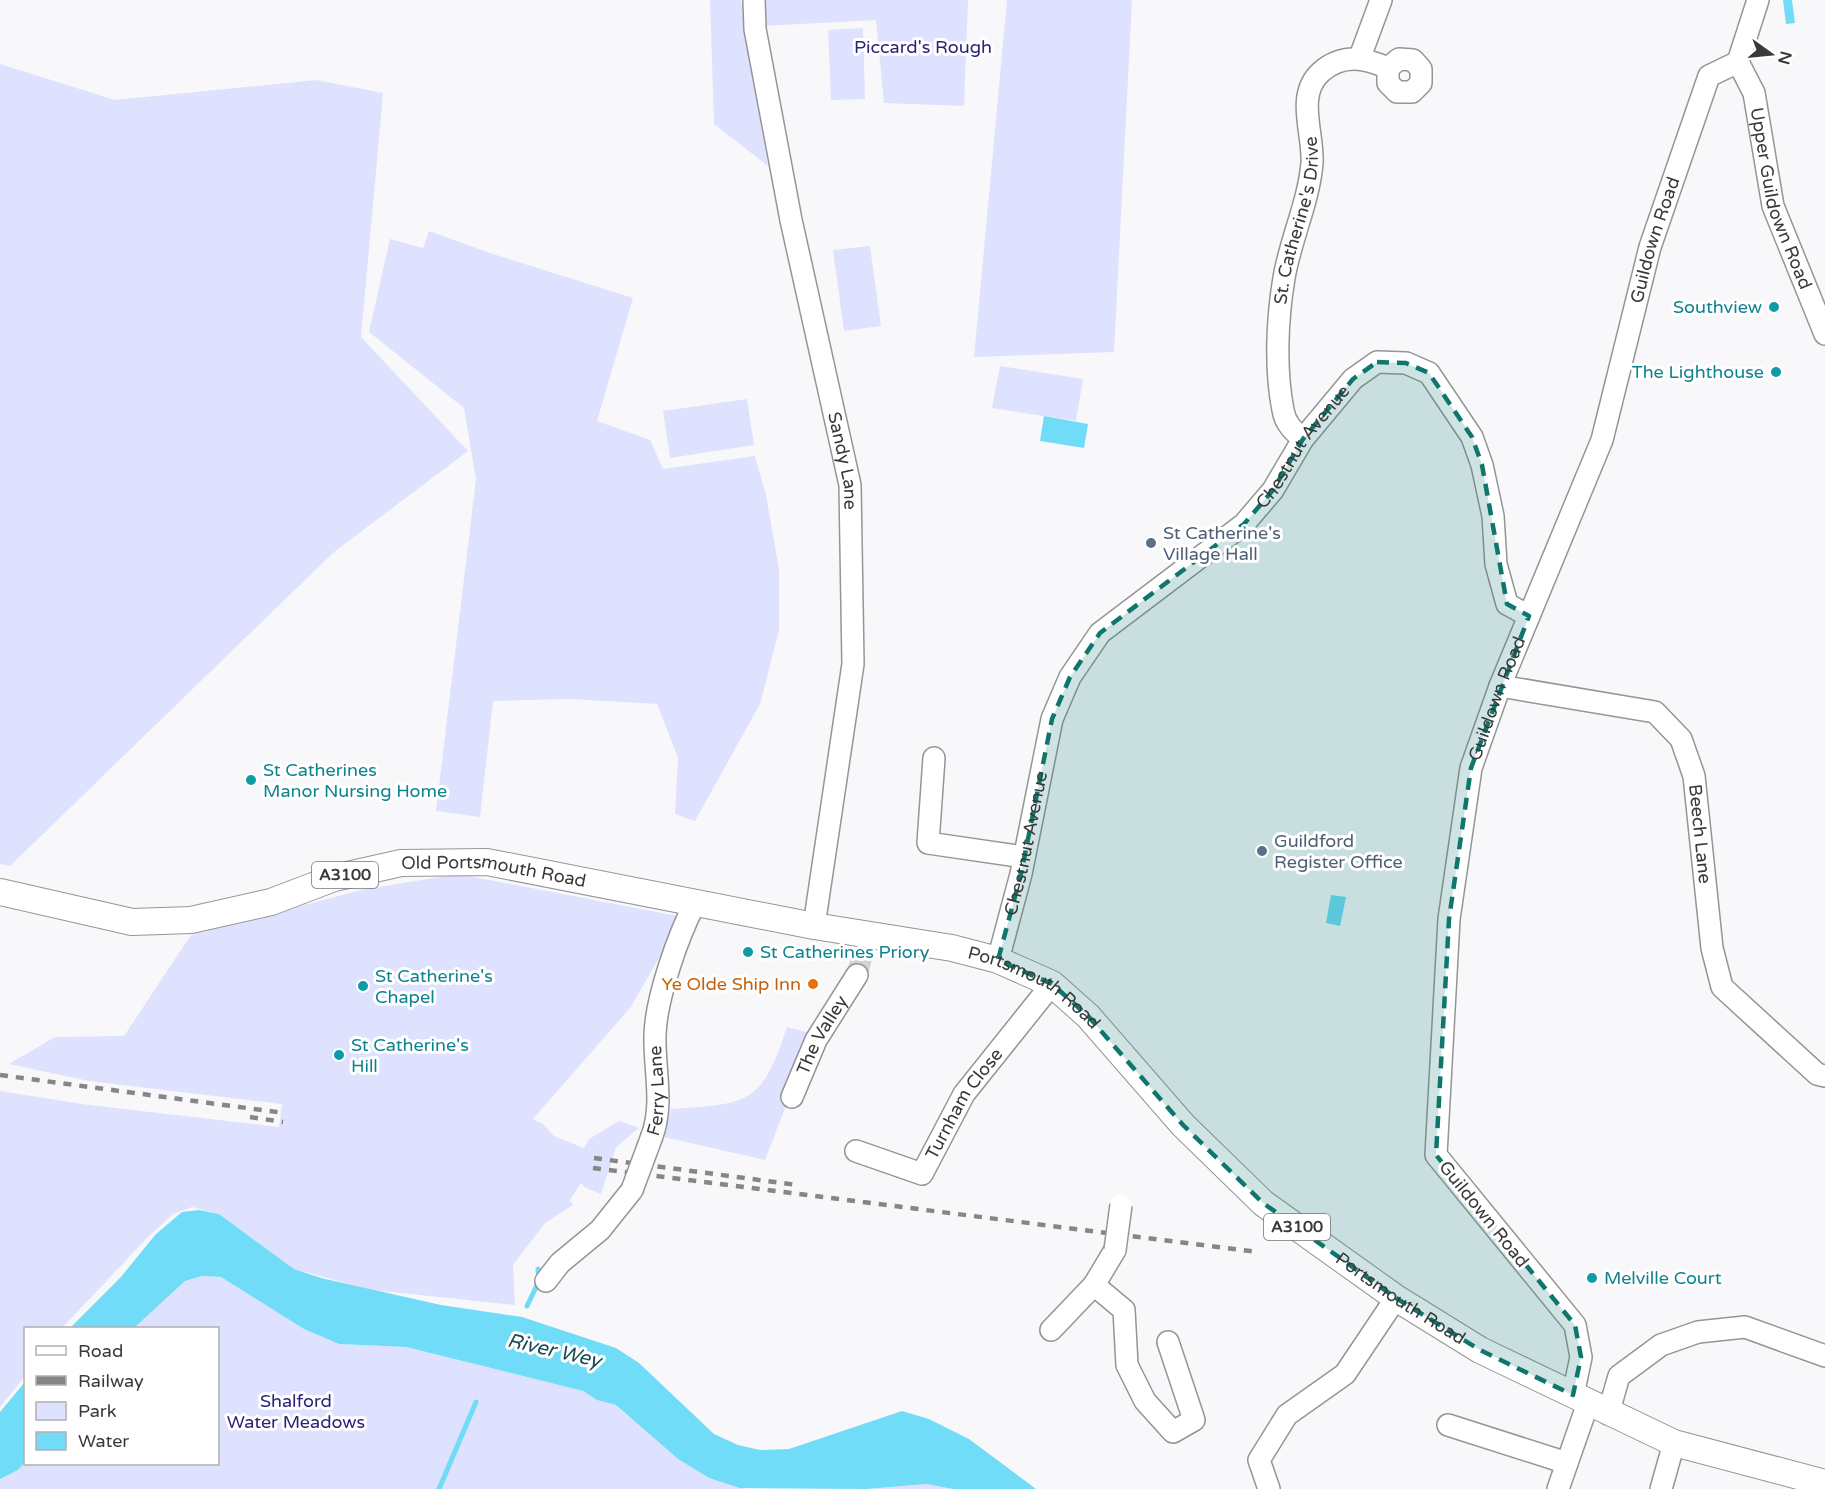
<svg xmlns="http://www.w3.org/2000/svg" width="1825" height="1489" font-family="'Varela Round',sans-serif">
	<style>
		.green { fill: #dfe2fe }
		.water { fill: #70dcf8 }
		.lines { fill: none; stroke-linecap: round; stroke-linejoin: round }
		.stream { stroke: #70dcf8; stroke-width: 5 }
		.minor-tunnel { stroke: #d2d2d4; stroke-width: 21; stroke-dasharray: 21 10; stroke-linecap: butt }
		.minor-casing { stroke: #959597; stroke-width: 24 }
		.major-casing { stroke: #959597; stroke-width: 28 }
		.minor { stroke: #fff; stroke-width: 21 }
		.major { stroke: #fff; stroke-width: 26 }
		.rail { stroke: #868687; stroke-width: 4.5; stroke-dasharray: 8 8; stroke-linecap: butt }
		.minor-bridge-casing { stroke: #959597; stroke-width: 24; stroke-linecap: butt }
		.minor-bridge { stroke: #fff; stroke-width: 21 }
		.marked { fill: #0f766e; fill-opacity: 0.2; stroke: #0f766e; stroke-width: 4.5; stroke-dasharray: 12 8; stroke-linejoin: round }
		.culture-dot { fill: #0f9aa8; stroke: #fff; stroke-width: 2 }
		.service-dot { fill: #5c6f8a; stroke: #fff; stroke-width: 2 }
		.food-dot { fill: #e8710a; stroke: #fff; stroke-width: 2 }
		.labels { text-anchor: middle; dominant-baseline: central; stroke-width: 6; stroke-linejoin: round; paint-order: stroke }
		.shield { fill: #fff; stroke: #747475; stroke-width: 1.5 }
		.shield-label { font-size: 16px; font-weight: bold; fill: #39393a }
		.park-label { font-size: 18px; fill: #2c2276; stroke: #fff }
		.street-label { font-size: 18px; fill: #39393a; stroke: #fff }
		.culture-label { font-size: 18px; fill: #0d838f; stroke: #fff; text-anchor: start }
		.service-label { font-size: 18px; fill: #4e5e75; stroke: #fff; text-anchor: start }
		.food-label { font-size: 18px; fill: #c56008; stroke: #fff; text-anchor: end }
		.water-label { font-size: 20px; font-style: italic; fill: #1a4a56; stroke: #fff }
	</style>
	<rect width="100%" height="100%" fill="#f8f8fa"/>
	<g class="green">
		<path d="M 710,0 L 741,0 L 768,166 L 714,124 Z"/>
		<path d="M 762,0 L 968,0 L 964,106 L 884,103 L 876,20 L 762,26 Z"/>
		<path d="M 1007,0 L 1132,0 L 1114,352 L 974,357 Z"/>
		<path d="M 863,28 L 865,99 L 831,100 L 828,30 Z"/>
		<path d="M 0,64 L 115,100 L 316,80 L 383,93 L 361,337 L 468,451 L 334,552 L 10,866 L 0,864 Z"/>
		<path d="M 429,231 L 490,253 L 633,298 L 597,421 L 650,440 L 663,469 L 755,456 L 766,495 L 779,570 L 779,630 L 760,704 L 695,821 L 675,814 L 678,758 L 657,704 L 570,699 L 493,701 L 480,817 L 436,811 L 476,479 L 464,408 L 369,332 L 390,239 L 423,248 Z"/>
		<path d="M 870,246 L 881,326 L 844,331 L 833,250 Z"/>
		<path d="M 1000,366 L 1083,379 L 1076,421 L 992,408 Z"/>
		<path d="M 747,399 L 754,445 L 670,458 L 663,411 Z"/>
		<path d="M 458,874 L 683,917 L 630,1008 L 533,1119 L 543,1124 L 554,1136 L 584,1148 L 589,1139 L 619,1121 L 639,1128 L 616,1147 L 601,1194 L 586,1188 L 581,1183 L 570,1200 L 573,1205 L 545,1223 L 513,1265 L 515,1305 L 372,1290 L 294,1269 L 219,1214 L 192,1207 L 173,1214 L 147,1238 L 62,1328 L 26,1328 L 25,1376 L 0,1407 L 0,1091 L 89,1105 L 279,1127 L 282,1104 L 89,1081 L 9,1064 L 55,1037 L 124,1036 L 191,935 L 361,890 Z"/>
		<path d="M 787,1027 L 814,1034 L 765,1160 L 664,1137 L 671,1109 C 749,1104 762,1104 787,1027 Z"/>
		<path d="M 202,1276 L 221,1277 L 304,1329 L 339,1344 L 406,1347 L 583,1391 L 597,1400 L 616,1405 L 678,1459 L 709,1478 L 746,1489 L 0,1489 L 0,1479 L 18,1470 L 25,1462 L 218,1464 L 218,1328 L 134,1328 L 185,1281 Z"/>
		<path d="M 927,1484 L 953,1489 L 866,1489 Z"/>
	</g>
	<g class="water">
		<path d="M 1783,0 L 1792,0 L 1795,23 L 1786,24 Z"/>
		<path d="M 1044,416 L 1088,424 L 1084,448 L 1040,441 Z"/>
		<path d="M 1331,895 L 1346,897 L 1340,926 L 1326,923 Z"/>
		<path d="M 199,1210 L 219,1214 L 294,1269 L 321,1278 L 441,1305 L 522,1317 L 616,1348 L 639,1363 L 714,1434 L 738,1445 L 760,1450 L 789,1449 L 902,1411 L 929,1419 L 969,1439 L 1036,1489 L 953,1489 L 927,1484 L 866,1489 L 740,1488 L 709,1478 L 678,1459 L 616,1405 L 597,1400 L 583,1391 L 406,1347 L 339,1344 L 304,1329 L 221,1277 L 202,1276 L 185,1281 L 134,1328 L 70,1328 L 120,1278 L 156,1234 L 182,1212 Z"/>
		<path d="M 25,1382 L 25,1462 L 18,1470 L 0,1479 L 0,1412 Z"/>
	</g>
	<g class="lines">
		<g class="stream">
			<path d="M 527,1306 L 539,1281 L 538,1269"/>
			<path d="M 439,1489 L 476,1402"/>
		</g>
		<path class="minor-tunnel" d="M 857,975 L 864,949"/>
		<defs>
			<g id="minor">
				<path id="s1" d="M 754,0 L 755,29 L 791,220 L 850,485 L 853,664 L 814,926"/>
				<path d="M 1360,57 L 1381,0"/>
				<path id="s2" d="M 1738,62 L 1754,93 L 1773,206 L 1825,334"/>
				<path id="s3" d="M 1303,439 C 1293,431 1285,423 1283,410 C 1275,369 1277,320 1284,278 C 1290,241 1309,201 1312,163 C 1314,134 1295,95 1321,72 C 1343,53 1365,58 1388,68 L 1388,83 L 1397,92 L 1412,92 L 1421,83 L 1421,69 L 1413,60 L 1399,59 L 1388,68"/>
				<path id="s4" d="M 1500,686 L 1655,712 L 1681,739 L 1694,776 L 1712,948 L 1722,987 L 1817,1074 L 1825,1076"/>
				<path d="M 934,758 L 928,843 L 1024,857"/>
				<path id="s5" d="M 998,960 L 1021,874 L 1052,719 L 1070,677 L 1100,633 L 1244,524 L 1273,490 L 1303,439 L 1353,379 L 1377,362 L 1406,363 L 1429,373 L 1472,437 L 1482,465 L 1493,516 L 1496,564 L 1507,604 L 1529,616"/>
				<path id="s6" d="M 792,1097 L 816,1040 L 857,975"/>
				<path id="s7" d="M 652,1136 C 664,1104 654,1069 655,1035 C 656,998 678,936 695,903"/>
				<path id="s8" d="M 856,1151 L 922,1174 L 964,1094 L 1052,984"/>
				<path d="M 546,1281 L 560,1263 L 600,1230 L 632,1190"/>
				<path d="M 1094,1285 L 1115,1250"/>
				<path d="M 1051,1330 L 1094,1285 L 1124,1310 L 1127,1365 L 1145,1401 L 1173,1432 L 1194,1420 L 1168,1342"/>
				<path id="s9" d="M 1573,1395 L 1581,1357 L 1575,1325 L 1436,1155 L 1449,919 L 1471,768 L 1500,686 L 1602,440 L 1650,247 L 1709,76 L 1738,62 L 1758,0"/>
				<path d="M 1608,1414 L 1619,1376 L 1661,1345 L 1698,1332 L 1745,1327 L 1825,1356"/>
				<path d="M 1448,1425 L 1567,1463"/>
				<path d="M 1269,1489 L 1259,1460 L 1287,1415 L 1345,1374 L 1396,1298"/>
				<path d="M 1558,1489 L 1588,1403"/>
				<path d="M 1661,1489 L 1674,1443"/>
			</g>
			<g id="major">
				<path id="s10" d="M 0,892 L 132,922 L 191,920 L 271,902 L 334,878 L 401,863 L 487,862 L 814,926 L 952,948 L 998,960 L 1052,984 L 1088,1016 L 1183,1125 L 1263,1203 L 1396,1298 L 1480,1350 L 1674,1443 L 1825,1483"/>
			</g>
		</defs>
		<use href="#minor" class="minor-casing"/>
		<use href="#major" class="major-casing"/>
		<use href="#minor" class="minor"/>
		<use href="#major" class="major"/>
		<g class="rail">
			<path d="M 0,1075 L 284,1113"/>
			<path d="M 250,1117 L 283,1122"/>
			<path d="M 594,1158 L 797,1185"/>
			<path d="M 593,1168 L 1258,1252"/>
		</g>
		<defs>
			<g id="minor-bridge">
				<path d="M 632,1190 L 652,1136"/>
				<path d="M 1115,1250 L 1121,1205"/>
			</g>
		</defs>
		<use href="#minor-bridge" class="minor-bridge-casing"/>
		<use href="#minor-bridge" class="minor-bridge"/>
	</g>
	<path class="marked" d="M 1377,362 L 1406,363 L 1429,373 L 1472,437 L 1482,465 L 1507,604 L 1529,616 L 1471,768 L 1449,919 L 1436,1155 L 1575,1325 L 1581,1357 L 1573,1395 L 1480,1350 L 1396,1298 L 1263,1203 L 1183,1125 L 1088,1016 L 1052,984 L 998,960 L 1021,874 L 1052,719 L 1070,677 L 1100,633 L 1244,524 L 1273,490 L 1303,439 L 1353,379 Z"/>
	<g class="culture-dot">
		<circle cx="1774" cy="307" r="6"/>
		<circle cx="1776" cy="372" r="6"/>
		<circle cx="251" cy="780" r="6"/>
		<circle cx="748" cy="952" r="6"/>
		<circle cx="363" cy="986" r="6"/>
		<circle cx="339" cy="1055" r="6"/>
		<circle cx="1592" cy="1278" r="6"/>
	</g>
	<g class="service-dot">
		<circle cx="1151" cy="543" r="6"/>
		<circle cx="1262" cy="851" r="6"/>
	</g>
	<circle class="food-dot" cx="813" cy="984" r="6"/>
	<g class="labels">
		<g class="shield">
			<rect x="312" y="862" width="66" height="26" rx="4.5"/>
			<rect x="1264" y="1214" width="66" height="26" rx="4.5"/>
		</g>
		<g class="shield-label">
			<text x="345" y="875">A3100</text>
			<text x="1297" y="1227">A3100</text>
		</g>
		<g class="park-label">
			<text x="923" y="47">Piccard's Rough</text>
			<text x="296" y="1401">Shalford<tspan x="296" dy="21">Water Meadows</tspan></text>
		</g>
		<g class="street-label">
			<text stroke="none"><textPath href="#s2" startOffset="144">Upper Guildown Road</textPath></text>
			<text stroke="none"><textPath href="#s3" startOffset="228">St. Catherine's Drive</textPath></text>
			<text stroke="none"><textPath href="#s9" startOffset="1240">Guildown Road</textPath></text>
			<text stroke="none"><textPath href="#s5" startOffset="624">Chestnut Avenue</textPath></text>
			<text stroke="none"><textPath href="#s1" startOffset="470">Sandy Lane</textPath></text>
			<text stroke="none"><textPath href="#s9" startOffset="754">Guildown Road</textPath></text>
			<text stroke="none"><textPath href="#s4" startOffset="292">Beech Lane</textPath></text>
			<text stroke="none"><textPath href="#s5" startOffset="120">Chestnut Avenue</textPath></text>
			<text stroke="none"><textPath href="#s10" startOffset="506">Old Portsmouth Road</textPath></text>
			<text stroke="none"><textPath href="#s10" startOffset="1064">Portsmouth Road</textPath></text>
			<text stroke="none"><textPath href="#s6" startOffset="69">The Valley</textPath></text>
			<text stroke="none"><textPath href="#s7" startOffset="46">Ferry Lane</textPath></text>
			<text stroke="none"><textPath href="#s8" startOffset="152">Turnham Close</textPath></text>
			<text transform="translate(1484 1214) rotate(51)">Guildown Road</text>
			<text stroke="none"><textPath href="#s10" startOffset="1550">Portsmouth Road</textPath></text>
		</g>
		<g class="culture-label">
			<text x="1762" y="307" text-anchor="end">Southview</text>
			<text x="1764" y="372" text-anchor="end">The Lighthouse</text>
			<text x="263" y="770">St Catherines<tspan x="263" dy="21">Manor Nursing Home</tspan></text>
			<text x="760" y="952">St Catherines Priory</text>
			<text x="375" y="976">St Catherine's<tspan x="375" dy="21">Chapel</tspan></text>
			<text x="351" y="1045">St Catherine's<tspan x="351" dy="21">Hill</tspan></text>
			<text x="1604" y="1278">Melville Court</text>
		</g>
		<g class="service-label">
			<text x="1163" y="533">St Catherine's<tspan x="1163" dy="21">Village Hall</tspan></text>
			<text x="1274" y="841">Guildford<tspan x="1274" dy="21">Register Office</tspan></text>
		</g>
		<g class="food-label">
			<text x="801" y="984">Ye Olde Ship Inn</text>
		</g>
		<g class="water-label">
			<text transform="translate(554 1351) rotate(13)">River Wey</text>
		</g>
	</g>
	<rect x="24" y="1327" width="195" height="138" fill="#ffffff" stroke="#b0b0b0" stroke-width="1.5"/>
	<rect x="36" y="1346" width="30" height="9" fill="#ffffff" stroke="#b0b0b0" stroke-width="1.5"/>
	<text x="78" y="1357" font-size="18" fill="#39393a">Road</text>
	<rect x="36" y="1376" width="30" height="9" fill="#868687" stroke="#b0b0b0" stroke-width="1.5"/>
	<text x="78" y="1387" font-size="18" fill="#39393a">Railway</text>
	<rect x="36" y="1402" width="30" height="18" fill="#dfe2fe" stroke="#b0b0b0" stroke-width="1.5"/>
	<text x="78" y="1417" font-size="18" fill="#39393a">Park</text>
	<rect x="36" y="1432" width="30" height="18" fill="#70dcf8" stroke="#b0b0b0" stroke-width="1.5"/>
	<text x="78" y="1447" font-size="18" fill="#39393a">Water</text>
	<g transform="translate(1771 54) rotate(105)" stroke="#ffffff" stroke-width="4.5" paint-order="stroke">
	<path d="M0-4.5L10 22L0 15L-10 22Z" fill="#39393a"/>
	<text y="-9" font-size="16" font-weight="bold" text-anchor="middle" fill="#39393a">N</text>
	</g>
</svg>
